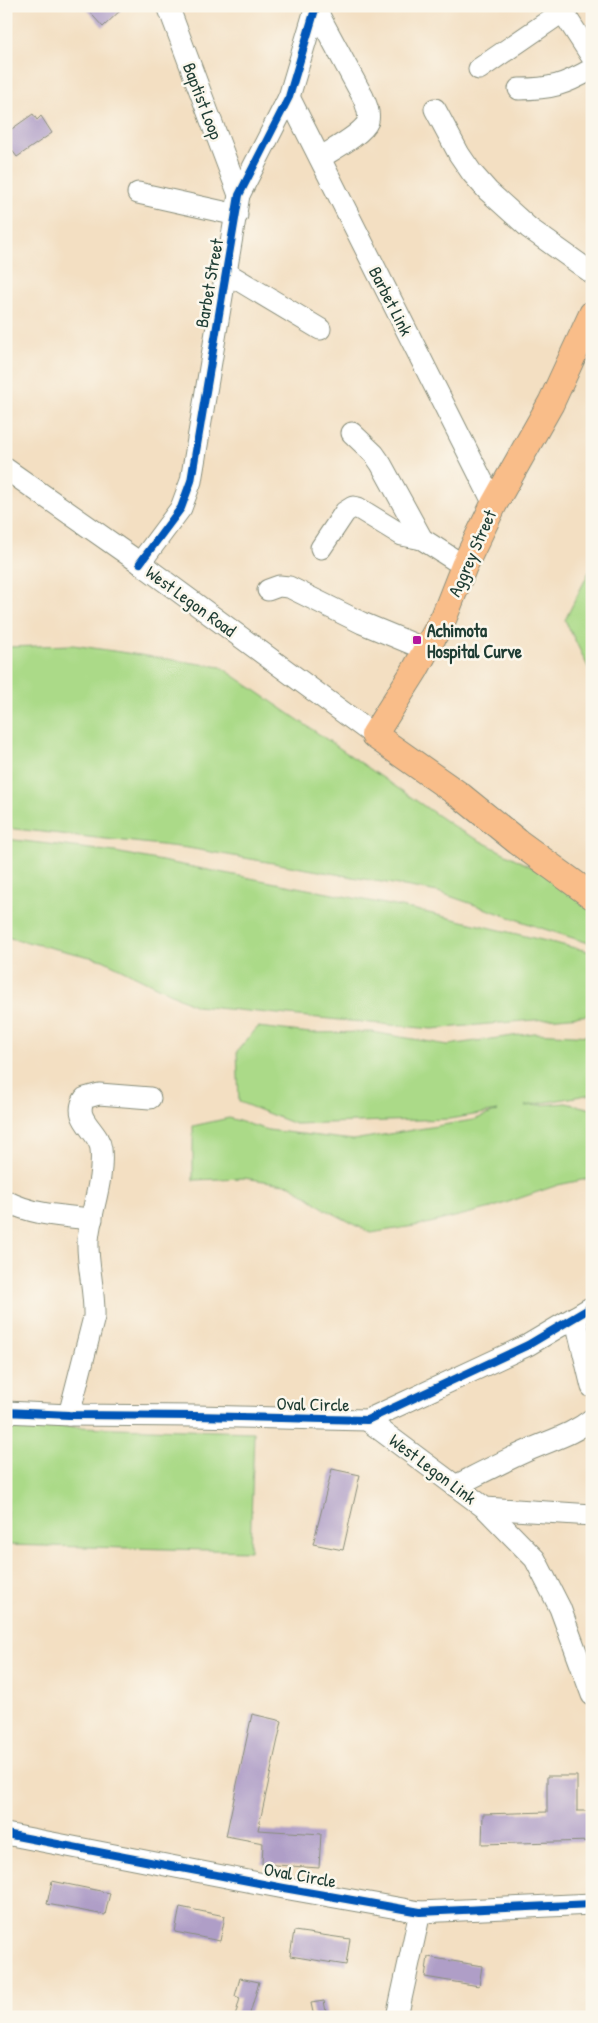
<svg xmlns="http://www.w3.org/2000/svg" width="598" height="2023" font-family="'Patrick Hand',sans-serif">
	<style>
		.green { fill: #abda88; stroke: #658c5e }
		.building { fill: #af9ec7 }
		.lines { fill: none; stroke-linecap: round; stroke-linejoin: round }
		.minor-casing { stroke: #898e7b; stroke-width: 23 }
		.major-casing { stroke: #898e7b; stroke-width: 28 }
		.minor { stroke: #fff; stroke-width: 21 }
		.major { stroke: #f9bd89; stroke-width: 26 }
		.cycleway-casing { stroke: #fbf7ec; stroke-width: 11 }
		.cycleway { stroke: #0057b8; stroke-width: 8 }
		.poi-dot { fill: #b5179e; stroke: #fbf7ec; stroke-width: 2 }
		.labels { text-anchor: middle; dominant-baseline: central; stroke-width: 5; stroke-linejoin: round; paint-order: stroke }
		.street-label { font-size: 18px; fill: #1f3d34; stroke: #fbf7ec }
		.poi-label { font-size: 18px; font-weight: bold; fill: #1f3d34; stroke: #fbf7ec; text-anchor: start }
	</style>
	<rect width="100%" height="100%" fill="#fbf7ec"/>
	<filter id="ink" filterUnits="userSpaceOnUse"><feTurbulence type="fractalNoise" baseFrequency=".02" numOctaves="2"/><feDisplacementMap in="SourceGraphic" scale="10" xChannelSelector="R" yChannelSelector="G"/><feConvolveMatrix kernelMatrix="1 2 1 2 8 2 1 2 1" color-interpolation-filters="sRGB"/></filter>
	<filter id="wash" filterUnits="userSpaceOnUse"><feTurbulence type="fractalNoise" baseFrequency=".0096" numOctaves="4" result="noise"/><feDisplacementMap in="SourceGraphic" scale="20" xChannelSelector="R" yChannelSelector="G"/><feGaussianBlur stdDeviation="1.12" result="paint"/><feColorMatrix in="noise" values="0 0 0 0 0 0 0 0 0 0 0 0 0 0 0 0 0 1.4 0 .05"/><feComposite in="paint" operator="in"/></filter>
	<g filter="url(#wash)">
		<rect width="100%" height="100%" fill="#f3dfc2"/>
		<g class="green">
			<path d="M 592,566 L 592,675 L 565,620 Z"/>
			<path d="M 73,645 L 221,667 L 459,830 L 549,876 L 592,904 L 592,944 L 538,927 L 438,892 L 188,848 L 6,828 L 6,647 Z"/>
			<path d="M 6,839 L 115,852 L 416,910 L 592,952 L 592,1015 L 432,1029 L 196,1006 L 103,960 L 6,937 Z"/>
			<path d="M 258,1027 L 310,1033 L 372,1032 L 448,1045 L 534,1033 L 592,1036 L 592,1094 L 525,1106 L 566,1103 L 592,1109 L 592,1178 L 558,1185 L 491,1208 L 426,1224 L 371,1233 L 325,1209 L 291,1185 L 244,1178 L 193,1180 L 193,1126 L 229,1118 L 268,1130 L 353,1140 L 473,1120 L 498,1111 L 449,1119 L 295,1124 L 239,1102 L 237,1051 Z"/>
			<path d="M 9,1425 L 254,1432 L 250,1551 L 6,1545 Z"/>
		</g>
		<g id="blocks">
			<g class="building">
				<path d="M 84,6 L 125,6 L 103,27 Z"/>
				<path d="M 33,114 L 37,120 L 41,116 L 52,133 L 17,157 L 6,142 L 6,133 Z"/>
				<path d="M 332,1469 L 360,1475 L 343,1550 L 313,1544 Z"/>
				<path d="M 252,1714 L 282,1721 L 258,1830 L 321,1834 L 319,1868 L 262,1864 L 263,1843 L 226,1836 Z"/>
				<path d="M 547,1776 L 577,1776 L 577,1811 L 592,1811 L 592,1841 L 482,1844 L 483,1814 L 547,1812 Z"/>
				<path d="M 52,1881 L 110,1893 L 105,1915 L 47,1904 Z"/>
				<path d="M 180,1907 L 225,1916 L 220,1941 L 175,1932 Z"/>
				<path d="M 294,1931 L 350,1939 L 346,1965 L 290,1956 Z"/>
				<path d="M 428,1957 L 482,1966 L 479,1986 L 425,1977 Z"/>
				<path d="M 240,1978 L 259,1982 L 249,2017 L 235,2017 L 240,1998 L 235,1996 Z"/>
				<path d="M 324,2001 L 327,2017 L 314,2017 L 311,2003 Z"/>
			</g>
		</g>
	</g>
	<g filter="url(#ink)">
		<use href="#blocks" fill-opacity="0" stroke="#898e7b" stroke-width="1"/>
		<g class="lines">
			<defs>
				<g id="minor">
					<path d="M 168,6 L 239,195"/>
					<path d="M 559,6 L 592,57"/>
					<path d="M 315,8 L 363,97 C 366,104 370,113 368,121 C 363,134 332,150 320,158"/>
					<path d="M 479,69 L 562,12"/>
					<path d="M 519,89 C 551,89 564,85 592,69"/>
					<path d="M 289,97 L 494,504"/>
					<path d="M 435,109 L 459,154 L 472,173 L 488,191 L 529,228 L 592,273"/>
					<path d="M 138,193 L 237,215"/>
					<path d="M 225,272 L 320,329"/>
					<path d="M 352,433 L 374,454 L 381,464 L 422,539 L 464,566"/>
					<path d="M 6,469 L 140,563 L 374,735"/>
					<path d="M 321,548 L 345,512 L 353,507 L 358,508 L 402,535 L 422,539"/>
					<path d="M 140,563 L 181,508 L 191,481 L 239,195 L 289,97 L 316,6"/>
					<path d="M 268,590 L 279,586 L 289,587 L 362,623 L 425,649"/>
					<path d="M 6,1201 C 33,1215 62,1216 92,1219"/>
					<path d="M 575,1317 L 592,1387"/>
					<path d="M 6,1412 L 69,1415 L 195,1416 L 367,1420 L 528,1345 L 592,1307"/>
					<path d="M 69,1415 L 94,1317 C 95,1291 87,1265 88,1240 C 91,1209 104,1180 101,1149 C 99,1130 71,1119 85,1098 L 99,1094 L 150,1098"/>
					<path d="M 367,1420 L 485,1508 L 592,1515"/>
					<path d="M 455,1486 C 479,1474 504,1461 529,1450 C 551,1440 572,1435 592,1419"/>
					<path d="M 485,1508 L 535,1559 L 560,1608 L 592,1695"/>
					<path d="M 6,1834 L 284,1888 L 420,1912 L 592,1904"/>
					<path d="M 397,2017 L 420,1912"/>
				</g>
				<path id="major" d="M 592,314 L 551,403 L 494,504 L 464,566 L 444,617 L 415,670 L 374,735 L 461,796 L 518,842 L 592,896"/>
			</defs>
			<use href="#minor" class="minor-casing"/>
			<use href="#major" class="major-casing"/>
			<use href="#minor" class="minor"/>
			<use href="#major" class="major"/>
			<defs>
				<g id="cycleway">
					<path d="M 140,563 L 181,508 L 191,481 L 239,195 L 289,97 L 316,6"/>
					<path d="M 6,1412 L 69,1415 L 195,1416 L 367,1420 L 528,1345 L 592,1307"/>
					<path d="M 6,1834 L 284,1888 L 420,1912 L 592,1904"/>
				</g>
			</defs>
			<use href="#cycleway" class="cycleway-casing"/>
			<use href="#cycleway" class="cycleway"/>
		</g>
	</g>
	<rect class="poi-dot" x="412" y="635" width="10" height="10" rx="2.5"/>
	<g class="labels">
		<g class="street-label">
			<text transform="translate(203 101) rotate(69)">Baptist Loop</text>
			<text transform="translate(209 283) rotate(-80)">Barbet Street</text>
			<text transform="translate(391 301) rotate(63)">Barbet Link</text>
			<text transform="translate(472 553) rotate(-66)">Aggrey Street</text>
			<text transform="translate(191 601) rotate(36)">West Legon Road</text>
			<text transform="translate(313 1404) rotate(1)">Oval Circle</text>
			<text transform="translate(433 1469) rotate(37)">West Legon Link</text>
			<text transform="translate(300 1875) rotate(10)">Oval Circle</text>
		</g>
		<g class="poi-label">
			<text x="427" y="630">Achimota<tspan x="427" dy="21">Hospital Curve</tspan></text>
		</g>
	</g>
	<rect width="598" height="2023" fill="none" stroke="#fbf7ec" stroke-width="25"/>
</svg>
